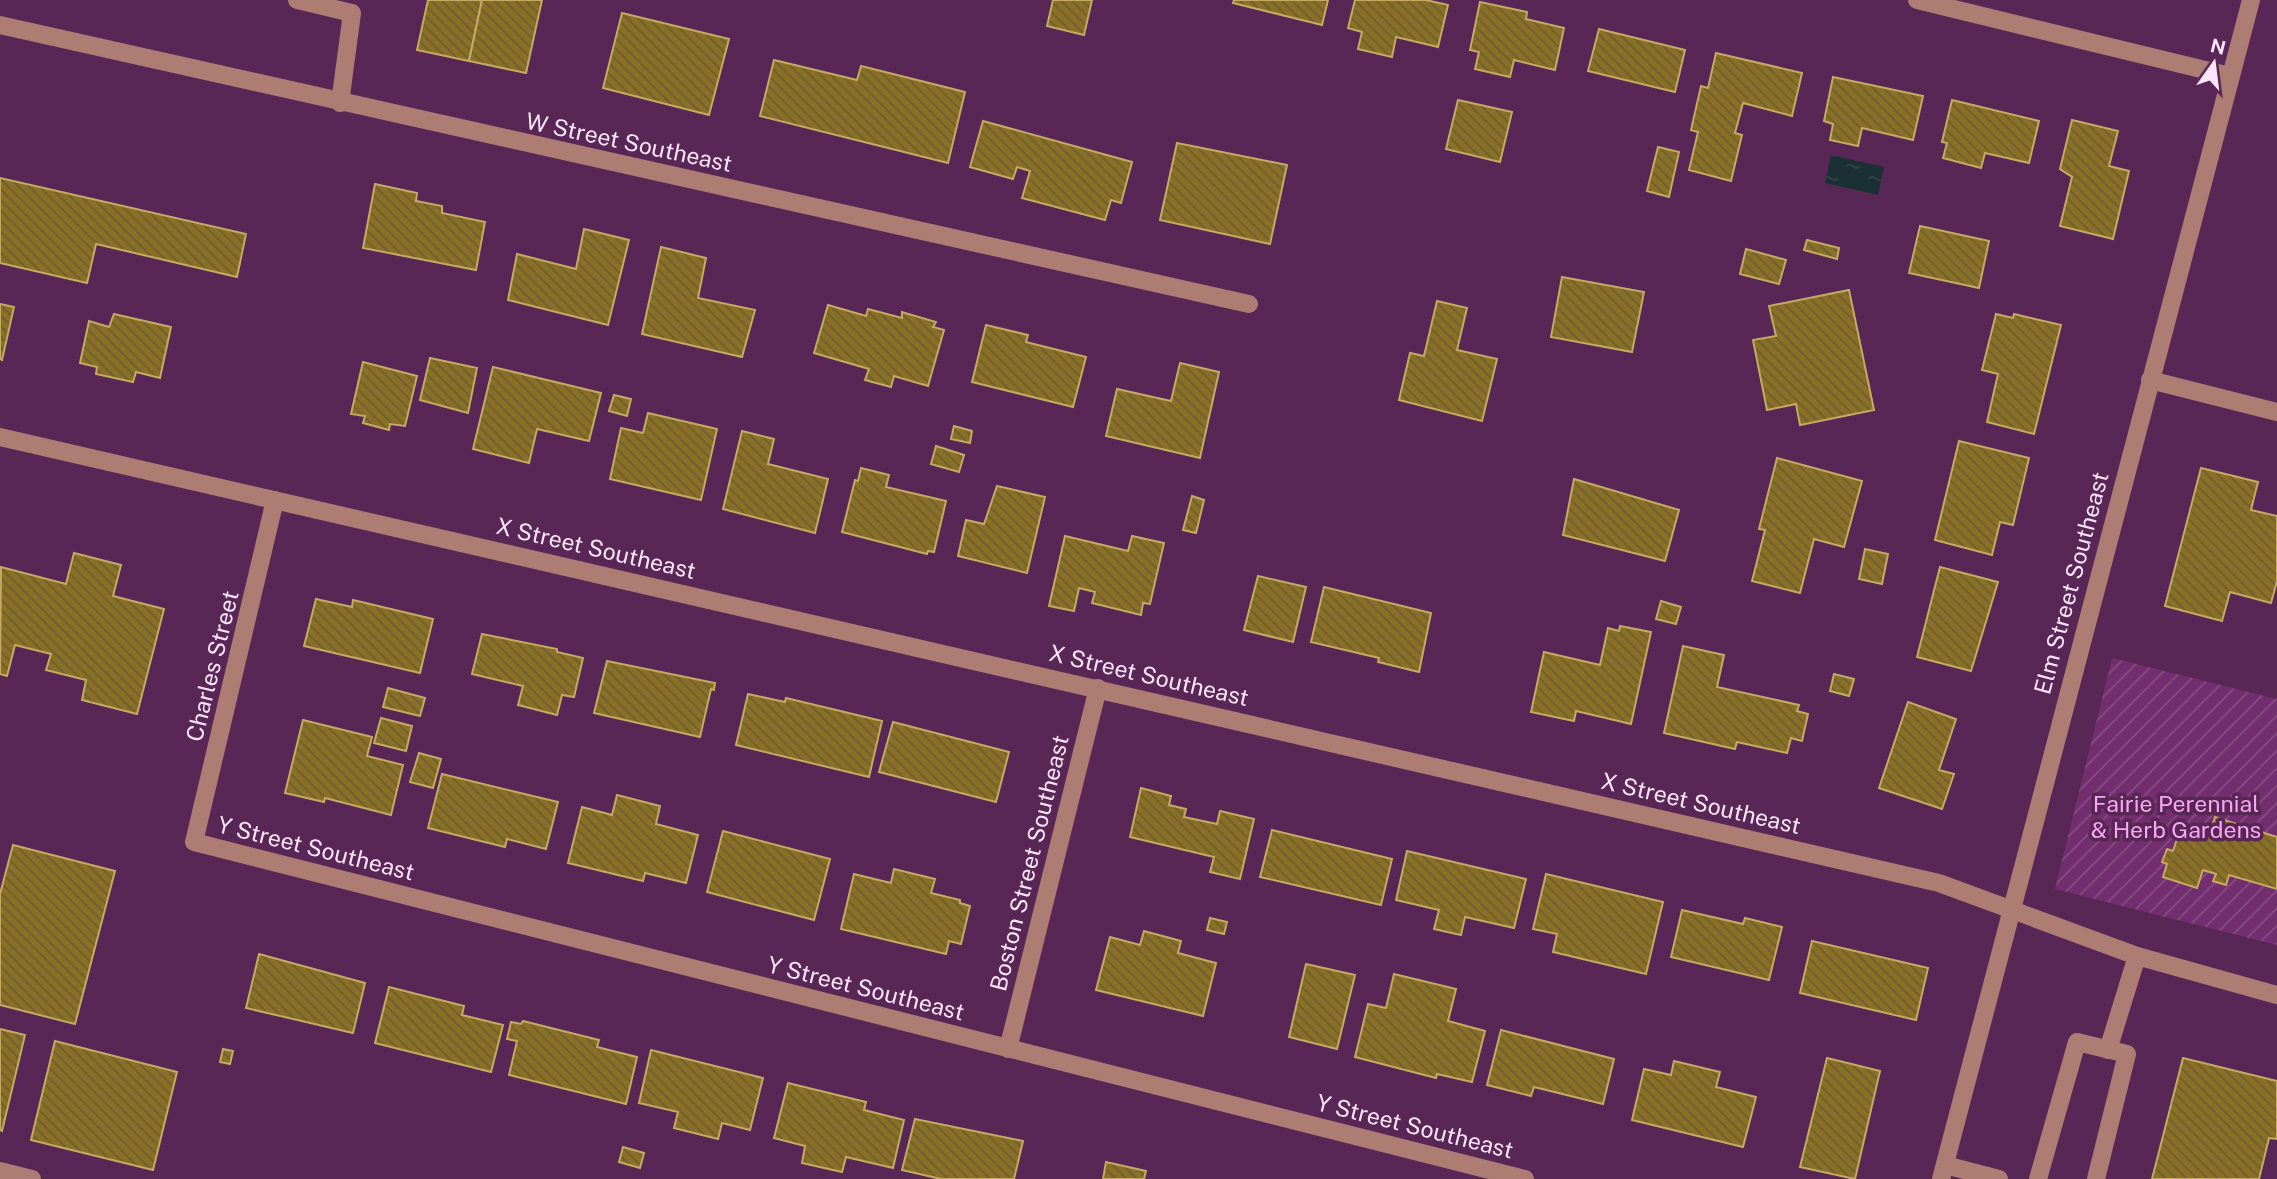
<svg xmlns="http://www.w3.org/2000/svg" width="2277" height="1179" font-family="'Public Sans',sans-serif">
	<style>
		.garden { fill: url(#garden-furrows) }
		.water { fill: url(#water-ripples) }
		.building { fill: url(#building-back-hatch); stroke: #c4aa62; stroke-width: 2 }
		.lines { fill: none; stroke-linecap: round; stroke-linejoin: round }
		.minor { stroke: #ad7d74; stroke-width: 18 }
		.labels { text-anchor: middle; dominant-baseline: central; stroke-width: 7; stroke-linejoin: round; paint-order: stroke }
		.street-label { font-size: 23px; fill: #fde4fa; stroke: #582755 }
		.park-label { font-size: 23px; fill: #f9a7f2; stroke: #582755 }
	</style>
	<defs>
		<pattern id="garden-furrows" width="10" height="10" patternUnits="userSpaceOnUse" patternTransform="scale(1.75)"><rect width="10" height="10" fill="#722e6e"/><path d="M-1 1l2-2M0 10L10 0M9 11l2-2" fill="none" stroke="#874c84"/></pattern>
		<pattern id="water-ripples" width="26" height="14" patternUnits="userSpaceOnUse" patternTransform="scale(1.75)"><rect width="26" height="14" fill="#1b3034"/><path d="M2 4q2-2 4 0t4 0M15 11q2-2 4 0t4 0" fill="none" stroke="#324448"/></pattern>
		<pattern id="building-back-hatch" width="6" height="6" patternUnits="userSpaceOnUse" patternTransform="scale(1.75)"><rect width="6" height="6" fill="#897025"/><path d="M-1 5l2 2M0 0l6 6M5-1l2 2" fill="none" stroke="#6e5c36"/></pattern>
	</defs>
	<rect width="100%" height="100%" fill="#582755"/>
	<path class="garden" d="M 2112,658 L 2277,699 L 2277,945 L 2055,889 Z"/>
	<path class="water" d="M 1831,155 L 1884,167 L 1878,195 L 1825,183 Z"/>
	<g class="building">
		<path d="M 428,0 L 482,0 L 469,61 L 417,50 Z"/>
		<path d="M 482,0 L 542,0 L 526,73 L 469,61 Z"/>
		<path d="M 1053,0 L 1092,0 L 1084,35 L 1047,26 Z"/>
		<path d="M 1234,0 L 1328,0 L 1322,25 L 1233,3 Z"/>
		<path d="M 1355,0 L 1426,0 L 1448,5 L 1438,47 L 1396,37 L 1392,57 L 1358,49 L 1362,32 L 1348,28 Z"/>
		<path d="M 1480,2 L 1527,12 L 1526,19 L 1564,28 L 1555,70 L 1514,60 L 1510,77 L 1475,69 L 1479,52 L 1470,50 Z"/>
		<path d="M 622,13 L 729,39 L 709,115 L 603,88 Z"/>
		<path d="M 1599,29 L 1685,50 L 1675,92 L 1588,71 Z"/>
		<path d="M 1716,53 L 1802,73 L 1792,116 L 1743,103 L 1735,133 L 1742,135 L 1731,181 L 1689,170 L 1698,132 L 1691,130 L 1701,86 L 1708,88 Z"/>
		<path d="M 774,60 L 857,80 L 861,66 L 965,92 L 948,163 L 760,116 Z"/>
		<path d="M 1833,77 L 1923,96 L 1913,140 L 1862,128 L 1858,146 L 1830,140 L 1833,124 L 1824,121 Z"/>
		<path d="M 1458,100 L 1512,112 L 1500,162 L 1446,149 Z"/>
		<path d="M 1952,100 L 2039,121 L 2029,163 L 1985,153 L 1981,168 L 1943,158 L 1947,143 L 1942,142 Z"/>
		<path d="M 2072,120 L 2118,131 L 2109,166 L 2129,171 L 2113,239 L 2060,226 L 2072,177 L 2060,169 Z"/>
		<path d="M 983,121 L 1132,162 L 1121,203 L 1111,200 L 1105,220 L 1022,198 L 1030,171 L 1017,167 L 1013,179 L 970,167 Z"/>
		<path d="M 1177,143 L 1287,165 L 1270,244 L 1160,220 Z"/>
		<path d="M 1658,147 L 1679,152 L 1669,197 L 1647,191 Z"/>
		<path d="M 0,178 L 246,234 L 237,277 L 96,244 L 87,283 L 0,263 Z"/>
		<path d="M 375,184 L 417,193 L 416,201 L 442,206 L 442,213 L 485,222 L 476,270 L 363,248 Z"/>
		<path d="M 1920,226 L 1989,241 L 1979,288 L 1909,273 Z"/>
		<path d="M 584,229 L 629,240 L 608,325 L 508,300 L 517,254 L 576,269 Z"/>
		<path d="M 1807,240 L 1839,248 L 1837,259 L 1804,250 Z"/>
		<path d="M 661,247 L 706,258 L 698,298 L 755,310 L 742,357 L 642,334 Z"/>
		<path d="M 1746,249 L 1786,260 L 1779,284 L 1740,274 Z"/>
		<path d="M 1562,277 L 1644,292 L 1632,352 L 1551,337 Z"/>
		<path d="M 1849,290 L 1874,410 L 1800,425 L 1796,404 L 1767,410 L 1753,340 L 1776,336 L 1769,306 Z"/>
		<path d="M 1437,301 L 1467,308 L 1457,350 L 1497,359 L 1482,421 L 1399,400 L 1410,353 L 1424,356 Z"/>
		<path d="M 0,304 L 14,307 L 2,360 L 0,359 Z"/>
		<path d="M 828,305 L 866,316 L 868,309 L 902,318 L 902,312 L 936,322 L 933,327 L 944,330 L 928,386 L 894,376 L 891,387 L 865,380 L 869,369 L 814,353 Z"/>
		<path d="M 114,314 L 171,327 L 160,378 L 136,372 L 133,382 L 96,374 L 97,367 L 80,363 L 89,321 L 109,327 Z"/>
		<path d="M 1996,314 L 2013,318 L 2014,314 L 2061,325 L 2034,434 L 1987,422 L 1998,374 L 1982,370 Z"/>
		<path d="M 986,325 L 1028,335 L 1026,342 L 1086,357 L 1073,407 L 972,382 Z"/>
		<path d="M 430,358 L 477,368 L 468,413 L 420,400 Z"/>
		<path d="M 363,362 L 417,376 L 405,426 L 390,424 L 389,430 L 363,423 L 365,416 L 351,414 Z"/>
		<path d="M 1180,363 L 1219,372 L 1200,458 L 1106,436 L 1117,389 L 1171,401 Z"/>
		<path d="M 493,367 L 601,393 L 589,441 L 537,429 L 529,463 L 473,449 Z"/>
		<path d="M 614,395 L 631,399 L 627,416 L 609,411 Z"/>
		<path d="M 648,413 L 717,429 L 701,500 L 610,479 L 621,428 L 643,433 Z"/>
		<path d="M 954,426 L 972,431 L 970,443 L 951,439 Z"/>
		<path d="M 742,431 L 774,439 L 768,464 L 828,479 L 815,533 L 723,509 Z"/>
		<path d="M 1959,441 L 2029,458 L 2013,525 L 2000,522 L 1992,555 L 1935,540 Z"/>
		<path d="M 936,446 L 964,455 L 959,472 L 931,464 Z"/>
		<path d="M 1777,458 L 1862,481 L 1844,547 L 1814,539 L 1800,593 L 1752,581 L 1765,530 L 1759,529 Z"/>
		<path d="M 861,468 L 889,475 L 886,487 L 946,501 L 934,552 L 928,551 L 927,554 L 842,532 L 855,480 L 858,481 Z"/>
		<path d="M 2201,468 L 2258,482 L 2251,510 L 2277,516 L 2277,581 L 2271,603 L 2230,592 L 2222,621 L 2165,606 Z"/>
		<path d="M 1574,479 L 1679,510 L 1665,561 L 1563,535 Z"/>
		<path d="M 997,486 L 1045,497 L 1027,573 L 958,556 L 966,520 L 984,524 Z"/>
		<path d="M 1192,496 L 1204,500 L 1196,533 L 1183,530 Z"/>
		<path d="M 1065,536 L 1128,551 L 1132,536 L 1164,543 L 1150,604 L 1143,603 L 1141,615 L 1092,603 L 1095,592 L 1079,588 L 1074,611 L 1049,606 Z"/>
		<path d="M 1865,549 L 1888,554 L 1882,584 L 1859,579 Z"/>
		<path d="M 74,553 L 121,565 L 113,596 L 164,609 L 137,714 L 82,700 L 86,680 L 46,670 L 51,654 L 15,645 L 7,676 L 0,674 L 1,567 L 66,584 Z"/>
		<path d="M 1940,567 L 1998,582 L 1971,671 L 1917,657 Z"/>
		<path d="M 1258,576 L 1306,587 L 1293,642 L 1244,630 Z"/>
		<path d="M 1324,587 L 1431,613 L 1419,672 L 1378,662 L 1379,658 L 1311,642 Z"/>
		<path d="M 316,599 L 352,607 L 353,600 L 433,619 L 420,673 L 304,646 Z"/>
		<path d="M 1661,601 L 1681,607 L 1676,624 L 1656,619 Z"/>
		<path d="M 1620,626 L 1651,632 L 1631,724 L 1576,711 L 1574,721 L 1531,712 L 1544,652 L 1600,665 L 1608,628 L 1619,631 Z"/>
		<path d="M 482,634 L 557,649 L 557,652 L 583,658 L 574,697 L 562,695 L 557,715 L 518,705 L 523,686 L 472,674 Z"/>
		<path d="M 1683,646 L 1724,655 L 1717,687 L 1799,705 L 1797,711 L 1808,714 L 1802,741 L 1791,738 L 1787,753 L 1737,742 L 1735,749 L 1664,733 Z"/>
		<path d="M 607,661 L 715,683 L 714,690 L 711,689 L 700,737 L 594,713 Z"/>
		<path d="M 1834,674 L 1854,679 L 1849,696 L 1830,691 Z"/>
		<path d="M 388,688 L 425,698 L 420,716 L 383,707 Z"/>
		<path d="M 748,694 L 785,702 L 786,698 L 882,721 L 869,777 L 736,745 Z"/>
		<path d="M 1908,702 L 1956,719 L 1939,770 L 1954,774 L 1942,809 L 1879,788 Z"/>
		<path d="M 381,718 L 412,726 L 406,751 L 374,743 Z"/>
		<path d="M 303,720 L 372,737 L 367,756 L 403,765 L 391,815 L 325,798 L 324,802 L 285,793 Z"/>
		<path d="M 893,722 L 1009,752 L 996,802 L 879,772 Z"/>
		<path d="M 419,753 L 441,759 L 433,788 L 410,782 Z"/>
		<path d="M 442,774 L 558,802 L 546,849 L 507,839 L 505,847 L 428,828 Z"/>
		<path d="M 1141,788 L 1171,796 L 1169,805 L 1186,809 L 1184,817 L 1217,824 L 1220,811 L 1254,819 L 1240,879 L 1210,872 L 1214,857 L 1130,837 Z"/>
		<path d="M 617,795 L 660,806 L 656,824 L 698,835 L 686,883 L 645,873 L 643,881 L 568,863 L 582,807 L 612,815 Z"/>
		<path d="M 2215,817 L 2277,837 L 2277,889 L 2229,875 L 2226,885 L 2213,881 L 2216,874 L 2203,870 L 2197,888 L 2163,877 L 2167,864 L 2162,862 L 2167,849 L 2173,851 L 2182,824 L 2210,833 Z"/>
		<path d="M 1272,830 L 1392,859 L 1381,905 L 1260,877 Z"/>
		<path d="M 723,831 L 830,859 L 814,920 L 707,892 Z"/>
		<path d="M 13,845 L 115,871 L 75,1024 L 0,1005 L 0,894 Z"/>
		<path d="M 1407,851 L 1526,879 L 1514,928 L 1465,917 L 1461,935 L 1434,929 L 1439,910 L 1396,900 Z"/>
		<path d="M 894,869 L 935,879 L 931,893 L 960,900 L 960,903 L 970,906 L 961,944 L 949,941 L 946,954 L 841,929 L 854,874 L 891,883 Z"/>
		<path d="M 1546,874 L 1663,902 L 1646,974 L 1553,952 L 1557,934 L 1533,929 Z"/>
		<path d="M 1682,910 L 1743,924 L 1745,918 L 1782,927 L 1769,980 L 1671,957 Z"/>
		<path d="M 1210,918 L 1227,922 L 1224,934 L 1207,930 Z"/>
		<path d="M 1144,931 L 1181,941 L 1178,953 L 1216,963 L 1203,1016 L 1096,990 L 1110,937 L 1140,945 Z"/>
		<path d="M 1812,941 L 1928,968 L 1916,1020 L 1800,993 Z"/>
		<path d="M 259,954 L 365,983 L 353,1033 L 246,1008 Z"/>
		<path d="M 1306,964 L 1355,975 L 1337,1049 L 1289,1037 Z"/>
		<path d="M 1394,974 L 1456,989 L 1448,1021 L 1485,1031 L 1472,1082 L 1437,1074 L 1436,1078 L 1355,1057 L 1368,1004 L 1386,1008 Z"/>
		<path d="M 389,987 L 464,1006 L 462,1015 L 503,1025 L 491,1072 L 375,1043 Z"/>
		<path d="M 523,1021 L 599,1040 L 597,1047 L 637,1057 L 626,1104 L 509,1075 L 517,1041 L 507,1039 L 511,1022 L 521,1024 Z"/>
		<path d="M 0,1029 L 25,1035 L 2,1131 L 0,1130 Z"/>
		<path d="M 1501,1030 L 1614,1059 L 1603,1104 L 1534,1087 L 1531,1096 L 1487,1085 Z"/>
		<path d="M 55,1041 L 177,1072 L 153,1170 L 31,1140 Z"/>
		<path d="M 223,1049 L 233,1051 L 230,1064 L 220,1062 Z"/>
		<path d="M 651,1050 L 763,1078 L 750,1130 L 722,1123 L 718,1139 L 674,1128 L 678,1112 L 639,1103 Z"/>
		<path d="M 1827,1058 L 1880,1071 L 1855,1179 L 1800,1167 Z"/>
		<path d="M 2183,1058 L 2277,1081 L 2277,1139 L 2269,1138 L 2259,1179 L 2152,1179 Z"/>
		<path d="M 1674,1061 L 1720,1072 L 1716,1087 L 1756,1097 L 1743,1147 L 1632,1120 L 1644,1069 L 1671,1075 Z"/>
		<path d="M 788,1083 L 866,1102 L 864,1110 L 904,1120 L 893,1168 L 846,1157 L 842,1172 L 802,1163 L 805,1146 L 774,1138 Z"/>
		<path d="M 915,1119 L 1023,1141 L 1014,1179 L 941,1179 L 902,1170 Z"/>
		<path d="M 623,1147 L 644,1153 L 640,1168 L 619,1162 Z"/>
		<path d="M 1106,1162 L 1146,1171 L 1144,1179 L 1103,1179 Z"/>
	</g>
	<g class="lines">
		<g class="minor">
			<path d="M 297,0 L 352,13 L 340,103"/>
			<path d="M 1917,0 L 2230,76"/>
			<path d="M 0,25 L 1249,304"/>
			<path d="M 2150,380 L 2277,412"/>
			<path d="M 0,437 L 1939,883 L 2137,956 L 2277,995"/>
			<path d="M 275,500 L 194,842 L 1525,1179"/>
			<path d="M 1008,1049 L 1098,688"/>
			<path d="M 2108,1050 L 2137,956"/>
			<path d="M 1945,1165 L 1999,1179"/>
			<path d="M 0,1171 L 32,1179"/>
			<path d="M 1941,1179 L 2251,0"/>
			<path d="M 2038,1179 L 2077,1042 L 2127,1054 L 2096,1179"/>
		</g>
	</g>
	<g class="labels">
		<g class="street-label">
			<text transform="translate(629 142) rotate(12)">W Street Southeast</text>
			<text transform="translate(596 548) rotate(13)">X Street Southeast</text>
			<text transform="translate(2071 583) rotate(-75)">Elm Street Southeast</text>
			<text transform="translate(212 666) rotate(-76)">Charles Street</text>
			<text transform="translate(1149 675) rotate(13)">X Street Southeast</text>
			<text transform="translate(1701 803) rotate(13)">X Street Southeast</text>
			<text transform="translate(316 848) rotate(14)">Y Street Southeast</text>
			<text transform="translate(1029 863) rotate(-76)">Boston Street Southeast</text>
			<text transform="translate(866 988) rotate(14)">Y Street Southeast</text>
			<text transform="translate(1415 1126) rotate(14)">Y Street Southeast</text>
		</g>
		<g class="park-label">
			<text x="2176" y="803">Fairie Perennial<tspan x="2176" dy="26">&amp; Herb Gardens</tspan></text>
		</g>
	</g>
	<g transform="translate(2214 63) rotate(14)" stroke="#582755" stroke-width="5" paint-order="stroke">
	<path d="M0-5L12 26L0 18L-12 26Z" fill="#fde4fa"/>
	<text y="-10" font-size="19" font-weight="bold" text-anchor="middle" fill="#fde4fa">N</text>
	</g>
</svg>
